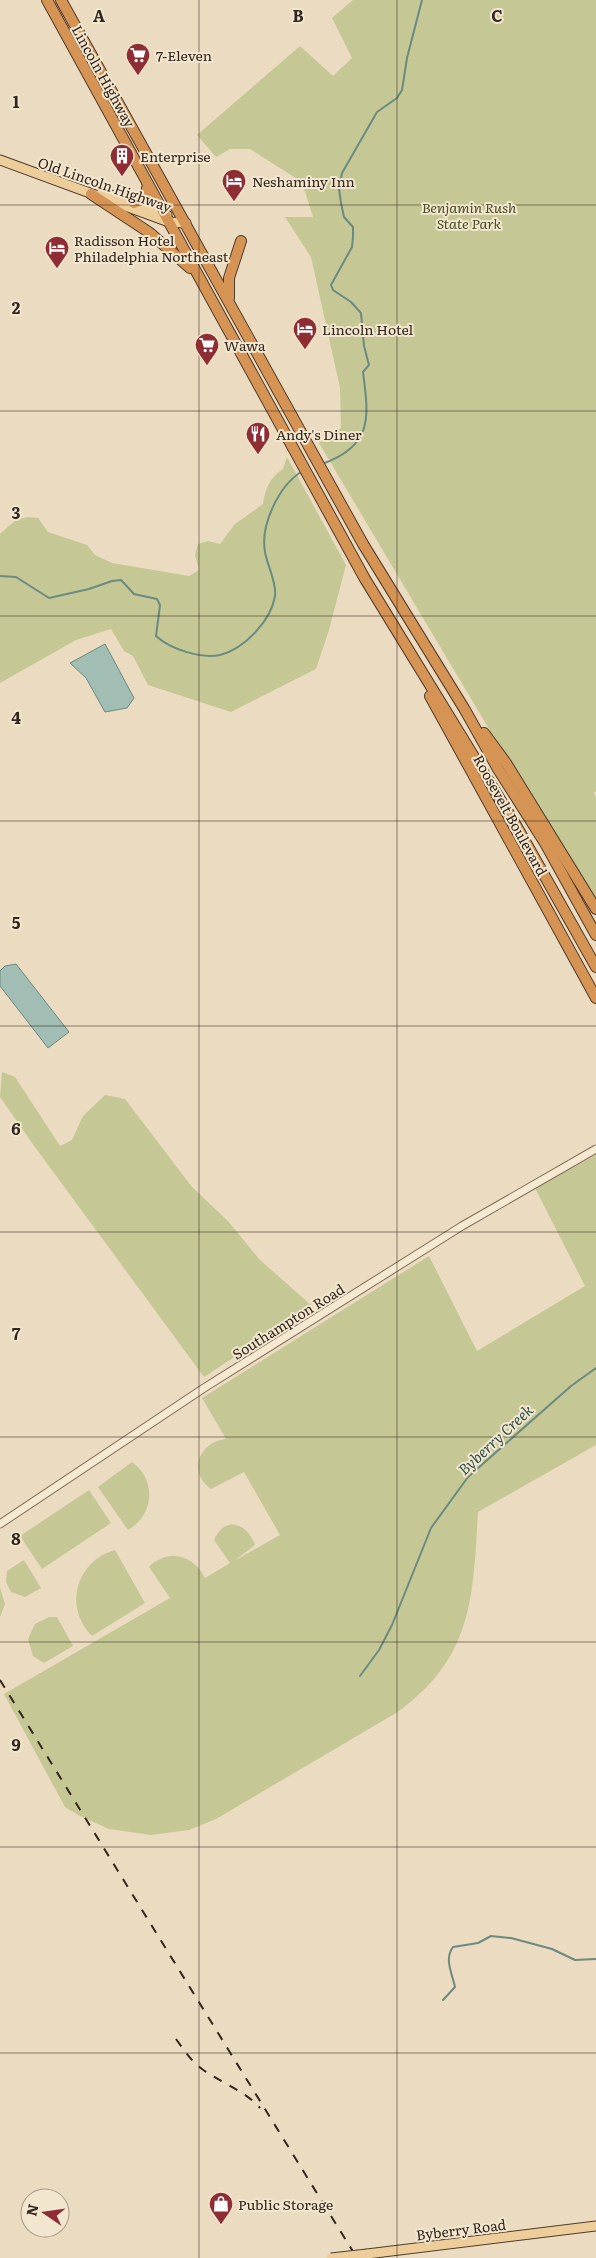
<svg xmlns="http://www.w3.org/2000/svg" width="596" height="2258" font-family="Literata,serif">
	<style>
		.green { fill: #c5c895 }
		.water { fill: #a2bdb3; stroke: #6b8a80 }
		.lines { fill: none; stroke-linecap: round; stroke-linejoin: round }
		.stream { stroke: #6b8a80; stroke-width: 2 }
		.minor-casing { stroke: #826c59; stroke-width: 9 }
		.major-casing { stroke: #503b2d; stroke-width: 11 }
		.highway-casing { stroke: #503b2d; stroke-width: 12 }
		.minor { stroke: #f6e9d2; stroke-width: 7 }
		.major { stroke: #edcd99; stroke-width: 9 }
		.highway { stroke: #d69454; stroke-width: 10 }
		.rail { stroke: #33261d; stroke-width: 2; stroke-dasharray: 9 9; stroke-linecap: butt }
		.major-bridge-casing { stroke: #503b2d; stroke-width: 11; stroke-linecap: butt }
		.major-bridge { stroke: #edcd99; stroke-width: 9 }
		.grid { fill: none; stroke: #33261d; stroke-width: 1; stroke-opacity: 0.55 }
		.labels { text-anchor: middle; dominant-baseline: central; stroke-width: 4; stroke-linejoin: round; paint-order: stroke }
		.poi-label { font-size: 14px; fill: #33261d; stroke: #f3e6cf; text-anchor: start }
		.street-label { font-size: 14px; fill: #33261d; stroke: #f3e6cf }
		.park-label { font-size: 14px; font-style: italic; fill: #464e24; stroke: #f3e6cf }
		.water-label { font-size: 15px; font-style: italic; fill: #2d524d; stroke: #f3e6cf }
		.grid-label { font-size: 16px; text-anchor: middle; font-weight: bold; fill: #33261d; stroke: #f3e6cf; stroke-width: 4; stroke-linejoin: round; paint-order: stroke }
	</style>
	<rect width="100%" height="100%" fill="#ebdbc0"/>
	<g class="green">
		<path d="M 353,0 L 596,0 L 596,791 L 594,793 L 596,797 L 596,909 L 319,443 L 341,428 L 340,388 L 311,257 L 285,217 L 313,217 L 302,182 L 250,149 L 230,149 L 216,157 L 197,135 L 300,46 L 333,76 L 352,58 L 332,18 Z"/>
		<path d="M 287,457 L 346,565 L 329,630 L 316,669 L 231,712 L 148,685 L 133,656 L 124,651 L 111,629 L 76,640 L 0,683 L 0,534 C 14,521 19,515 38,518 L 48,532 L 87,545 L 95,555 L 112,563 L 189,576 L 199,570 L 195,555 L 198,544 L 208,541 L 220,544 L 235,524 L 263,504 C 265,489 270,477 283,469 Z"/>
		<path d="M 2,1072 L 15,1077 L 60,1146 L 72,1140 L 83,1116 L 105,1095 L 125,1099 L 192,1187 L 228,1221 L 259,1259 L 312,1306 L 204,1377 L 32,1143 L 0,1097 Z"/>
		<path d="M 596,1155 L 596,1445 L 478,1512 C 473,1597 473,1659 396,1713 L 216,1819 L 189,1830 L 151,1835 L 109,1829 L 78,1815 L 65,1807 L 4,1694 L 170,1598 L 149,1567 C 168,1548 194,1555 205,1578 L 230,1563 L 214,1540 C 225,1514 248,1524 255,1545 L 234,1561 L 280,1535 L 244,1472 L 211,1489 C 187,1472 199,1442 226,1439 L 202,1398 L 429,1256 L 477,1351 L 585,1286 L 535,1188 Z"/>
		<path d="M 132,1462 C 157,1480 154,1515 128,1530 L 98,1487 Z"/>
		<path d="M 89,1490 L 111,1523 L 42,1569 L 20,1536 Z"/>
		<path d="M 115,1550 L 145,1603 L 92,1636 C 63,1607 76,1561 115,1550 Z"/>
		<path d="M 24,1560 L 41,1588 L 25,1597 L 11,1592 L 6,1582 L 7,1571 Z"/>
		<path d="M 0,1588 L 5,1604 L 0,1617 Z"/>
		<path d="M 49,1617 L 57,1617 L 73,1646 L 44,1663 L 33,1656 L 28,1639 L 35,1624 Z"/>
	</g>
	<g class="water">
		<path d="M 105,644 L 134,698 L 127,708 L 105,712 L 86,678 L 70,663 Z"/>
		<path d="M 16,964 L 69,1032 L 48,1048 L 0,986 L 0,971 L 5,966 Z"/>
	</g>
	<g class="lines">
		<g class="stream">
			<path d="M 322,464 C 373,446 369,418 363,372 L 369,365 L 364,346 L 361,313 L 351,302 L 333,290 L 331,285 L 352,247 L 353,237 L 353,227 L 344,217 L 341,203 L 339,189 L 342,173 L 377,112 L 397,98 L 402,90 L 407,58 L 422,0"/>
			<path d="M 0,576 L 16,577 L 49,598 L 89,589 L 112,581 L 121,580 L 134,594 L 157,599 L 160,605 L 156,636 C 170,649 201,659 220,655 C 244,649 271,621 275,596 C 277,583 267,565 265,552 C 260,525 279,486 301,472"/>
			<path d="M 360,1676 L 379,1650 L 392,1625 L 431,1528 L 468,1477 L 571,1386 L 596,1368"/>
			<path d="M 443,2000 L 455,1987 C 452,1973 444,1959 453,1947 L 478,1943 L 491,1936 L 511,1938 L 552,1949 L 575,1960 L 596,1959"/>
		</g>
		<defs>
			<path id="minor" d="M 0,1524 L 204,1388 L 462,1226 L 596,1149"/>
			<g id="major">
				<path d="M 0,160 L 169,222 L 186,223"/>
				<path d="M 102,192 L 167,215"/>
				<path d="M 367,2254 L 596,2226"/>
			</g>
			<g id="highway">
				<path d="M 47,0 L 365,579 L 517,827 L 596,967"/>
				<path d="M 61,0 L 363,544 L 465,710 L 498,769 L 545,843 L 596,935"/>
				<path d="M 91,194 L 150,233 L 190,268"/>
				<path d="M 134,203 L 145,198 L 148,184"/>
				<path d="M 229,298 L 229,278 L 241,241"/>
				<path d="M 430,696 L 596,998"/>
				<path d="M 484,733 L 506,763 L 596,909"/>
			</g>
		</defs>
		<use href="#minor" class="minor-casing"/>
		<use href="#major" class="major-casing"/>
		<use href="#highway" class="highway-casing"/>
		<use href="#minor" class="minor"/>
		<use href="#major" class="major"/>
		<use href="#highway" class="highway"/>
		<g class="rail">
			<path d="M 0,1680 L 357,2258"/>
			<path d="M 176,2039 C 184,2050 191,2061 202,2069 C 221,2083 244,2090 260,2108"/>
		</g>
		<defs>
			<path id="major-bridge" d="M 331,2258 L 367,2254"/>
		</defs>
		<use href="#major-bridge" class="major-bridge-casing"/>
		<use href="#major-bridge" class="major-bridge"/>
	</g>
	<path class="grid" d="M 199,0 L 199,2258M 397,0 L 397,2258M 0,205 L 596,205M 0,411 L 596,411M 0,616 L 596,616M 0,821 L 596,821M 0,1026 L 596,1026M 0,1232 L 596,1232M 0,1437 L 596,1437M 0,1642 L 596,1642M 0,1847 L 596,1847M 0,2053 L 596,2053"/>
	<defs>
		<symbol id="supermarket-pin" viewBox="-11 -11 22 30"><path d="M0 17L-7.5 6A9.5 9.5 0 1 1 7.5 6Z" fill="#8e2d34" stroke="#f3e6cf"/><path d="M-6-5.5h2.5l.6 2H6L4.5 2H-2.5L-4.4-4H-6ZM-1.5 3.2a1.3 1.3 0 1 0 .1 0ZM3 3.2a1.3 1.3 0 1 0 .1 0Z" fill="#fff"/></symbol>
		<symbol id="building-pin" viewBox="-11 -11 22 30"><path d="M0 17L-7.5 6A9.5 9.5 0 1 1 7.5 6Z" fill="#8e2d34" stroke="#f3e6cf"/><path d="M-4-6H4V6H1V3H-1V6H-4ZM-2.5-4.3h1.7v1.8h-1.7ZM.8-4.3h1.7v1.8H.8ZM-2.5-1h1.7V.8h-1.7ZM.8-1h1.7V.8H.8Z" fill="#fff"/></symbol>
		<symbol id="hotel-pin" viewBox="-11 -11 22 30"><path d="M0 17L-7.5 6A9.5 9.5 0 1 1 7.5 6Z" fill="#8e2d34" stroke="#f3e6cf"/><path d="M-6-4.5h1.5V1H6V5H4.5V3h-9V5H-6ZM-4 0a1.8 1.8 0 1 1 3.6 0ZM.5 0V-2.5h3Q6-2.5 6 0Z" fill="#fff"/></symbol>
		<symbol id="restaurant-pin" viewBox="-11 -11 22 30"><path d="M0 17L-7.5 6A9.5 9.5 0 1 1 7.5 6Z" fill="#8e2d34" stroke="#f3e6cf"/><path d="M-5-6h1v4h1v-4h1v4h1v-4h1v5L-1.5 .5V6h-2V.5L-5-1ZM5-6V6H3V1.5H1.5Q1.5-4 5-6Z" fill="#fff"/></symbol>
		<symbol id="shop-pin" viewBox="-11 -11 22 30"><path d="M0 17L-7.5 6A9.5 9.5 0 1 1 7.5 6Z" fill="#8e2d34" stroke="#f3e6cf"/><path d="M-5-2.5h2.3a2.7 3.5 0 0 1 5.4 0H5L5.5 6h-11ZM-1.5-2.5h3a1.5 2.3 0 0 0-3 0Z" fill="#fff"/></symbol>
	</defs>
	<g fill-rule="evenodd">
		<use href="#supermarket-pin" x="124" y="41" width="28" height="38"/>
		<use href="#building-pin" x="108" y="142" width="28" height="38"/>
		<use href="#hotel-pin" x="220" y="167" width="28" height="38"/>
		<use href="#hotel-pin" x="43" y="234" width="28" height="38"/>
		<use href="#hotel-pin" x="291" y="315" width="28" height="38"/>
		<use href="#supermarket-pin" x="193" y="331" width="28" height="38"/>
		<use href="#restaurant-pin" x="244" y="420" width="28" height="38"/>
		<use href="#shop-pin" x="207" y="2190" width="28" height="38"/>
	</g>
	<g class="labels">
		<g class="poi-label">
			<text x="156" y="55">7-Eleven</text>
			<text x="140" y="156">Enterprise</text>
			<text x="252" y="181">Neshaminy Inn</text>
			<text x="74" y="240">Radisson Hotel<tspan x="74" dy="16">Philadelphia Northeast</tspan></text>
			<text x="322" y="329">Lincoln Hotel</text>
			<text x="224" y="345">Wawa</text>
			<text x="276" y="434">Andy's Diner</text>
			<text x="238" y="2204">Public Storage</text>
		</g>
		<g class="street-label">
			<text transform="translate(104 76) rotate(61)">Lincoln Highway</text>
			<text transform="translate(105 184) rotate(19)">Old Lincoln Highway</text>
			<text transform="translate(511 815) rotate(61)">Roosevelt Boulevard</text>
			<text transform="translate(288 1321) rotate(-32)">Southampton Road</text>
			<text transform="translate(461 2229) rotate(-7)">Byberry Road</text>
		</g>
		<g class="park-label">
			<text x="469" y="207">Benjamin Rush<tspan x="469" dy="16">State Park</tspan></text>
		</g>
		<g class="water-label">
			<text transform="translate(495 1439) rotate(-43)">Byberry Creek</text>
		</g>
	</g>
	<g class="grid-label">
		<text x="99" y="22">A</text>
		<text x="298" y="22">B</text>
		<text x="497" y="22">C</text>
		<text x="16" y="108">1</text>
		<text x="16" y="314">2</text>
		<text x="16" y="519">3</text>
		<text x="16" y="724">4</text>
		<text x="16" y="929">5</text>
		<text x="16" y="1135">6</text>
		<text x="16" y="1340">7</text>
		<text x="16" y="1545">8</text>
		<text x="16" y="1751">9</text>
	</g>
	<g transform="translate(45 2213) rotate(283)"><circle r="24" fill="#f3e6cf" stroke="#a69988"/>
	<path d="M0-4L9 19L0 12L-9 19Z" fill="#8e2d34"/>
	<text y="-8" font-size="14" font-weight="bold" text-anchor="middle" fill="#33261d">N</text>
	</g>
</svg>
